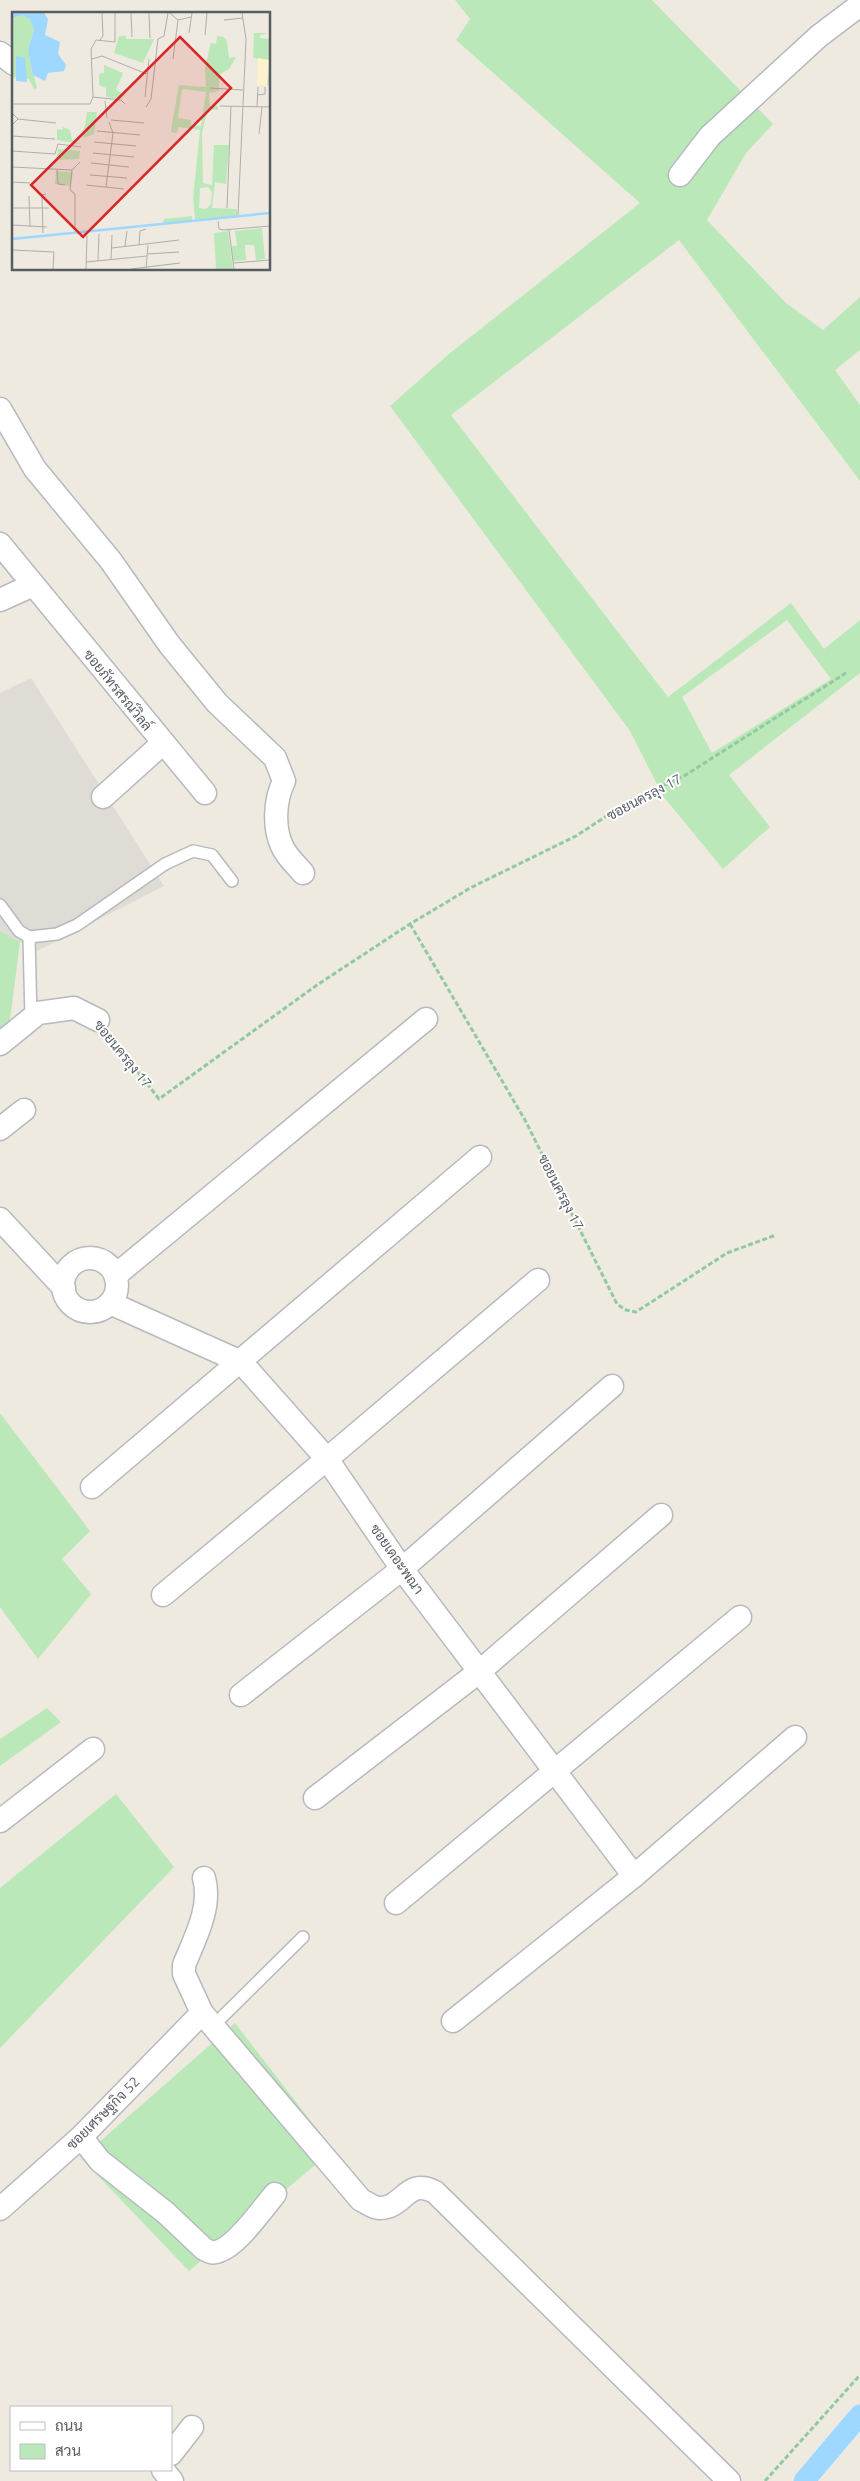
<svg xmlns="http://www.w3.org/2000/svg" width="860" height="2481" font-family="Ubuntu,Sarabun,sans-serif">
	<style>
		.industrial { fill: #dedcd5 }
		.green { fill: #bae8b9; fill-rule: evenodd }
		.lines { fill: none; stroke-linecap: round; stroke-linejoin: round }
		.canal { stroke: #9ed7ff; stroke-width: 21 }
		.service-casing { stroke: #b6b9be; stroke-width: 14 }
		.minor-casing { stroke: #b6b9be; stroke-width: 25 }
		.path { stroke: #92c9a1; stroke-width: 3; stroke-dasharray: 5 2.5; stroke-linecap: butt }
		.service { stroke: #fff; stroke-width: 11 }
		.minor { stroke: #fff; stroke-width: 22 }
		.labels { text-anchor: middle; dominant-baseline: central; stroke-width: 4; stroke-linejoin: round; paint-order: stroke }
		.street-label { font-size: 14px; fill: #595d63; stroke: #fff }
		.inset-river { fill: none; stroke: #9ed7ff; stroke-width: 2.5 }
		.inset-road { fill: none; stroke: #aeaeaa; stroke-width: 1 }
		.view { fill: #d62828; fill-opacity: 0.15; stroke: #d62828; stroke-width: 2.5 }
		.inset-edge { fill: none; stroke: #595d63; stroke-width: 2.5 }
	</style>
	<rect width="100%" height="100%" fill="#eeeae0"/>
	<path class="industrial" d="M 31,678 L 164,886 L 37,951 L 0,931 L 0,693 Z"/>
	<g class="green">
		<path d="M 455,0 L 652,0 L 773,124 L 746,153 L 707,220 L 786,303 L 823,330 L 860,297 L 860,350 L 835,370 L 860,405 L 860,481 L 679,240 L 451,415 L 668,697 L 791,603 L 824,649 L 860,620 L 860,673 L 729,775 L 770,827 L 723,869 L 663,796 L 630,731 L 390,406 L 450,353 L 640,203 L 456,40 L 470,19 ZM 787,620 L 831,679 L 712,753 L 682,697 Z"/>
		<path d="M 0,931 L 20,942 L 10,1020 L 0,1029 Z"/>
		<path d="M 0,1413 L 90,1531 L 62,1559 L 91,1594 L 38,1659 L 0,1607 Z"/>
		<path d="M 47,1708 L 61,1722 L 0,1766 L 0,1739 Z"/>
		<path d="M 116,1794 L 174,1867 L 0,2048 L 0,1888 Z"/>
		<path d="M 235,2023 L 333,2150 L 189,2271 L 81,2158 Z"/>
	</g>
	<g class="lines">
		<path class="canal" d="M 804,2481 L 860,2415"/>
		<defs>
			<g id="service">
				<path d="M 0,905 L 19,931 L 29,937 L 57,934 L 77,925 L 165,864 L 193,851 L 212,855 L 232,881"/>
				<path d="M 29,937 L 31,1018"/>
				<path d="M 213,2026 L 303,1937"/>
			</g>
			<g id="minor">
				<path d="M 0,53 L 14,64"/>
				<path d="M 680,175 L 710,136 L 819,36 L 860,5"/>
				<path d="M 0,409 L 35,469 L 111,561 L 169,644 L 217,703 L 275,758 L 284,781 C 275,799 273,827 282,846 C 286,856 296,865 303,873"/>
				<path d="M 0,544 L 205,793"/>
				<path d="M 0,600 L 33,585"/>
				<path d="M 103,797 L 162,744"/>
				<path d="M 0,1044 L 38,1013 L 74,1008 L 98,1020"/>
				<path d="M 0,1129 L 24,1110"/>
				<path d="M 0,1219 L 64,1288"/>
				<circle cx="90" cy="1285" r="27"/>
				<path d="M 116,1275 L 426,1019"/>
				<path d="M 110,1303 L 241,1362 L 327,1459 L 402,1569 L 634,1876"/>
				<path d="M 92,1487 L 480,1157"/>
				<path d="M 163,1595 L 327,1459 L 538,1280"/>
				<path d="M 241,1695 L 402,1569 L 612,1386"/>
				<path d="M 315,1798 L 480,1671 L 661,1515"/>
				<path d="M 0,1821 L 93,1749"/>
				<path d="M 204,1878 C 212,1907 195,1938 184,1965 L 184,1974 L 202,2013 L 361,2200 C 366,2202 373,2208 379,2208 C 404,2209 406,2177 435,2192 L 729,2481"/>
				<path d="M 396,1903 L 740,1617"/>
				<path d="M 453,2021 L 634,1876 L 795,1737"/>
				<path d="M 81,2137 L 100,2161 L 166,2213 L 204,2249 C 210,2252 213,2254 219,2251 C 237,2246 262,2209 275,2194"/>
				<path d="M 0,2209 L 81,2137 L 202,2013"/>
				<path d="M 171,2454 L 192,2427"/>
				<path d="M 163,2470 L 172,2481"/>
			</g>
		</defs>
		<use href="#service" class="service-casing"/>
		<use href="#minor" class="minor-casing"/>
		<g class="path">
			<path d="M 410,924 L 525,1120 L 617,1304 L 626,1310 L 636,1312 L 727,1253 L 776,1235"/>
			<path d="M 110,1036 L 159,1099 L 317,985 L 410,924 L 472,887 L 576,836 L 631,800 L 684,776 L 846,673"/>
			<path d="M 765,2481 L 860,2375"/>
		</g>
		<use href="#service" class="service"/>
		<use href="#minor" class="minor"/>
	</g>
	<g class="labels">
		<g class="street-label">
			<text transform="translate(118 690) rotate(51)">ซอยภัทรสรณ์วิลล์</text>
			<text transform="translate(644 797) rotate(-28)">ซอยนครลุง 17</text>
			<text transform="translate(123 1054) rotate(51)">ซอยนครลุง 17</text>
			<text transform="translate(561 1192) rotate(63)">ซอยนครลุง 17</text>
			<text transform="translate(397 1559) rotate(55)">ซอยเดอะพณา</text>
			<text transform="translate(103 2113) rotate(-45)">ซอยเศรษฐกิจ 52</text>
		</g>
	</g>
	<g transform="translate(12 12)">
		<rect width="258" height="258" fill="#eeeae0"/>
		<path d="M 10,3 L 18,7 L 22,18 L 16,38 L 25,76 L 22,77 L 17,67 L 0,65 L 0,6 ZM 242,21 L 257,21 L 248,23 L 248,26 L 257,27 L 257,73 L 255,73 L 257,49 L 241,46 ZM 107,24 L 114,24 L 114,27 L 142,27 L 131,51 L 102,41 ZM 205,24 L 212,25 L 215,29 L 217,46 L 224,45 L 217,57 L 207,63 L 207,79 L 197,81 L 198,94 L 206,94 L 206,98 L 196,97 L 190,120 L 191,171 L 200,173 L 202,133 L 217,133 L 214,172 L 203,170 L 200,196 L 225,197 L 225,204 L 183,208 L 181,186 L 188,118 L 166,115 L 165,121 L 159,120 L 160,112 L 167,73 L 194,75 L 193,55 L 199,31 L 204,32 ZM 170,77 L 194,80 L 189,114 L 179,113 L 179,108 L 166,106 ZM 196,175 L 200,180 L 199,192 L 194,197 L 187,196 L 188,176 ZM 92,53 L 111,61 L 104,78 L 113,83 L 108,87 L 94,85 L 94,76 L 87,73 L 87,62 L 92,61 ZM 75,100 L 85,100 L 82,122 L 71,126 ZM 51,115 L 58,118 L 60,128 L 69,132 L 45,128 L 45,117 L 50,118 ZM 46,137 L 68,139 L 67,147 L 44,148 ZM 44,159 L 61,160 L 59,174 L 43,172 ZM 180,204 L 180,208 L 151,212 L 152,207 ZM 250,216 L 253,247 L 244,248 L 242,233 L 233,233 L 234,248 L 221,249 L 219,234 L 225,234 L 223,219 ZM 216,219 L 221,257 L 204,257 L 202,221 Z" fill="#bae8b9" fill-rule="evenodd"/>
		<path d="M 246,46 L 257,48 L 255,73 L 245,73 Z" fill="#fef1cb"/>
		<path d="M 0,1 L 32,1 L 36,7 L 33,23 L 48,30 L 46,42 L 54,53 L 52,59 L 36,61 L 33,69 L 21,63 L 16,38 L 22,18 L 18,7 L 10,3 L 0,6 ZM 4,44 L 13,46 L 15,70 L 4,69 Z" fill="#9ed7ff"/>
		<path class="inset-river" d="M 0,227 L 258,201"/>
		<path class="inset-road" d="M 119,1 L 120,25M 137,1 L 138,26M 158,1 L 166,8 L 179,5M 212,8 L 231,6M 177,21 L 180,1M 193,23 L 195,1M 88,28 L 91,24 L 90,1M 80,47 L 90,44 L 135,62M 161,47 L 166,8M 198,76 L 231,78M 245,83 L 253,82 L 253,75M 81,85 L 109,88 L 113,92M 133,85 L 137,47M 93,89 L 95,106M 0,92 L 78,92 L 81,85 L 79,37 L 84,28 L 103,30 L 103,1M 208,94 L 258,95M 134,95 L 139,87 L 146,27 L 152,24 L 156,1M 245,95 L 246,75M 0,101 L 6,107 L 0,113M 6,107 L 44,111M 99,108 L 132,111M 85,119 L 128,123M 247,122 L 250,95M 0,124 L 43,127M 82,130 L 124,134M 0,139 L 43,142 L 46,132 L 69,135M 81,141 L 122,145M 79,151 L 117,155M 0,155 L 60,158M 45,158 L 46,172 L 53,173M 78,163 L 115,166M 0,170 L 18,171M 74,173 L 112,177M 94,175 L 101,121 L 97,110M 17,184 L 18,215M 0,196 L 37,196M 215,196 L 219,94M 226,203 L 234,27 L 230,1M 206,209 L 207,217 L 211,218 L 258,214M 0,213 L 35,215M 63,217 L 63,182 L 58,178 L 60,158 L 68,150M 217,218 L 222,257M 31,221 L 30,183 L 34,182M 127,233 L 128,219 L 134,217M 113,234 L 115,219M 100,236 L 167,228M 0,238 L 42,240 L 41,257M 135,242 L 167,240M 99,248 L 100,223M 86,249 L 87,222M 74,250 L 135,244M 221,251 L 258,248M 134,256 L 136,233M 74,257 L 75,224M 119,257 L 168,251"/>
		<path class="view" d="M 168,25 L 219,76 L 71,225 L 19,173 Z"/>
		<rect width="258" height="258" class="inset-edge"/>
	</g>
	<rect x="10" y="2406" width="162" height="65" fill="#ffffff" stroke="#bdbec1"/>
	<rect x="20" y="2422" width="25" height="8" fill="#ffffff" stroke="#bdbec1"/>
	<text x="55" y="2431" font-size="15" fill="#595d63">ถนน</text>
	<rect x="20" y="2444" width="25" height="15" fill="#bae8b9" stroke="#bdbec1"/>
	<text x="55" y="2456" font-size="15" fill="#595d63">สวน</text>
</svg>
